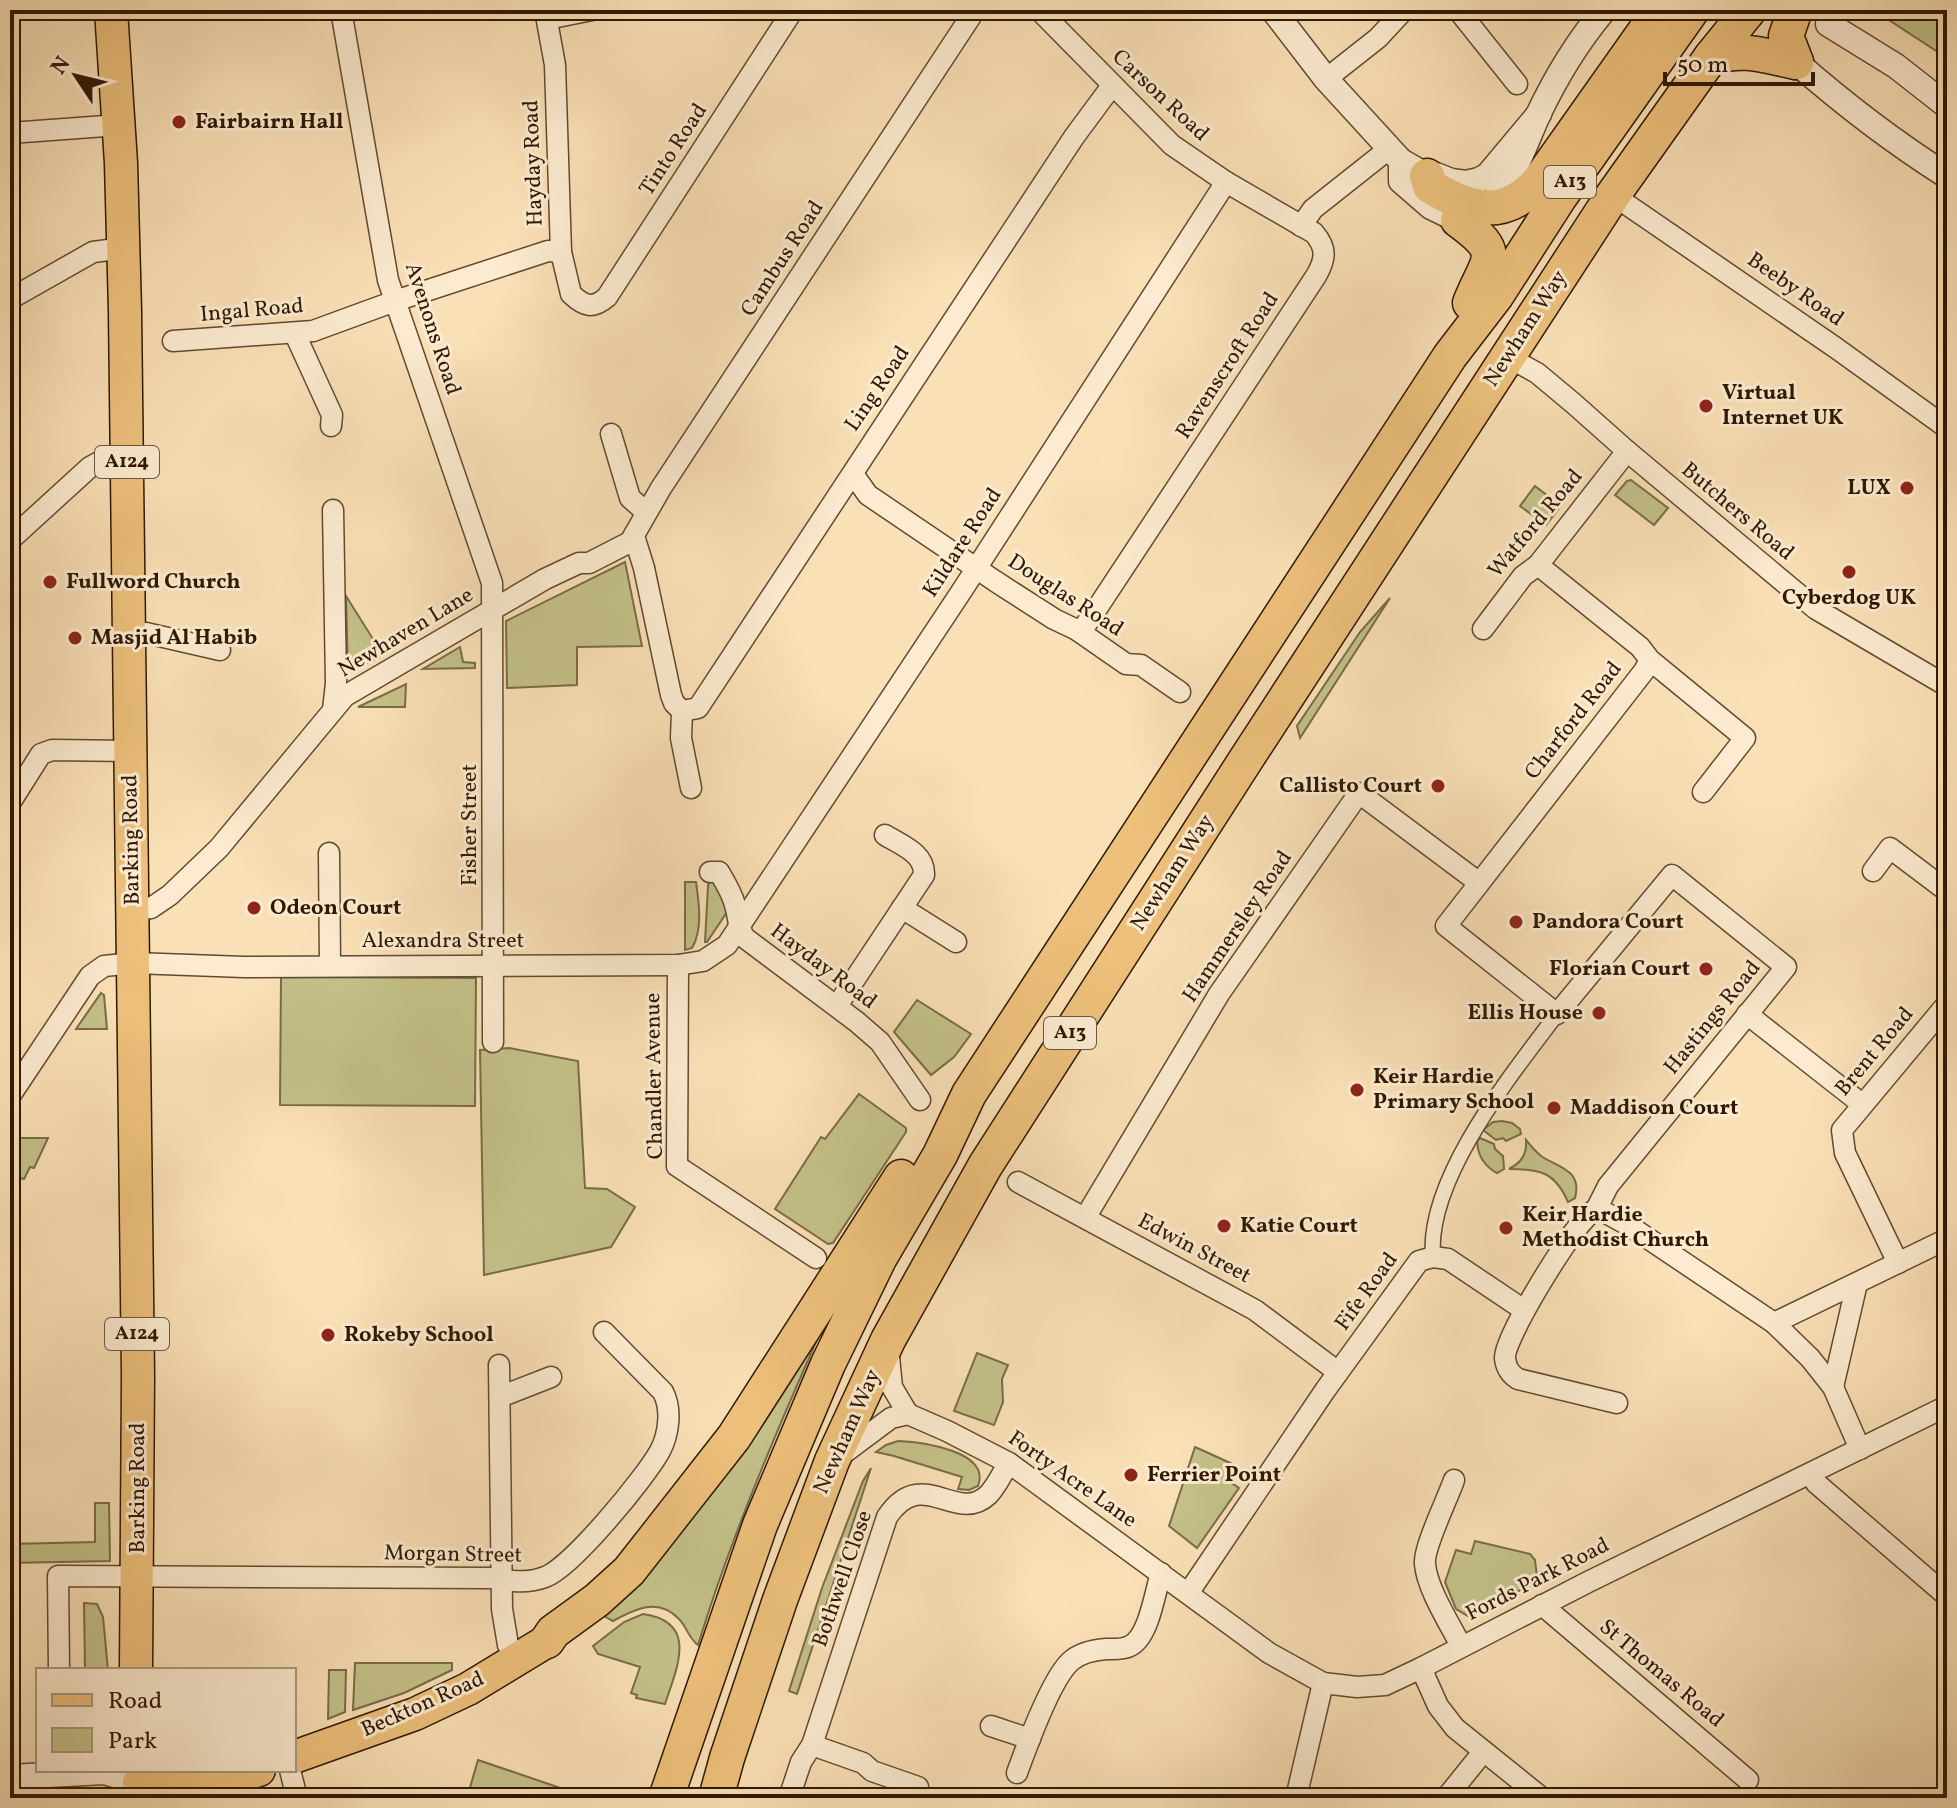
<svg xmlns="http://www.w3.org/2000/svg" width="1957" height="1808" font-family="Vollkorn,serif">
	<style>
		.green { fill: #c4c189; stroke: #7a6c46; stroke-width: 2 }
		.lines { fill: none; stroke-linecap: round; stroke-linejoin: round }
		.pedestrian-casing { stroke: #624a30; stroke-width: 17 }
		.minor-casing { stroke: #624a30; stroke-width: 23 }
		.tertiary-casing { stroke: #624a30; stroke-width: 27 }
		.primary-casing { stroke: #2f1804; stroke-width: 35 }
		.trunk-casing { stroke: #2f1804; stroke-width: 37 }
		.pedestrian { stroke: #fcebd0; stroke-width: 14 }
		.minor { stroke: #fcebd0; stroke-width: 20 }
		.tertiary { stroke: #fcebd0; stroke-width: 24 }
		.primary { stroke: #edc07b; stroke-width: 32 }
		.trunk { stroke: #edc07b; stroke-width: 34 }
		.poi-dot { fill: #8f2418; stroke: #fcebd0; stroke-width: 3 }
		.labels { text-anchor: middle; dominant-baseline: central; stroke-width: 6; stroke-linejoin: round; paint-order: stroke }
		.shield { fill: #fcebd0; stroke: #6c5741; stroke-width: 2 }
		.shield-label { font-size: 20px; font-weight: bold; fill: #2f1804 }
		.street-label { font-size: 22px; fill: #2f1804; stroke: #fcebd0 }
		.poi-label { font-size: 22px; font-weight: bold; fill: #2f1804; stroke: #fcebd0; text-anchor: start }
	</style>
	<rect width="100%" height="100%" fill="#fae0b6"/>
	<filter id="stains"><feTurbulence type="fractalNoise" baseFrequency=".0025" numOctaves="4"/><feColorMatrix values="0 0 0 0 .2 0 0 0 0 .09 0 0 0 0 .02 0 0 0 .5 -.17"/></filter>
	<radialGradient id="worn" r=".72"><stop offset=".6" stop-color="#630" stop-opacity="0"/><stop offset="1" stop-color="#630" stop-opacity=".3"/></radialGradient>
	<g class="green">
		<path d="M 1884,10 L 1947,10 L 1947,58 L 1889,20 Z"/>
		<path d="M 1631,480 L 1668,508 L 1654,525 L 1615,495 L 1627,481 Z"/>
		<path d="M 1535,486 L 1561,506 L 1546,525 L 1520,506 Z"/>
		<path d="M 625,562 L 642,646 L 577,647 L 577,685 L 507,688 L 506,621 Z"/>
		<path d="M 346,596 L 383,655 L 348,673 Z"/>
		<path d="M 1390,598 L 1300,738 L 1297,726 L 1360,632 Z"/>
		<path d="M 460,647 L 463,662 L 475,663 L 475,668 L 423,669 Z"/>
		<path d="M 406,684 L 405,707 L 358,707 Z"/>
		<path d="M 718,878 L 727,912 L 707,942 L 705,942 L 708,886 L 710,879 Z"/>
		<path d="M 685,882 L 696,882 C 699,903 703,929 692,948 L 685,950 Z"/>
		<path d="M 281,977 L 476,978 L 475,1106 L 280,1105 Z"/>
		<path d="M 101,993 L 104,995 L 107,1029 L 76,1029 Z"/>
		<path d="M 917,1000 L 971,1034 L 954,1057 L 931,1075 L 894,1032 Z"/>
		<path d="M 509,1048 L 578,1061 L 585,1188 L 607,1189 L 635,1207 L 611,1247 L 484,1275 L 480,1050 Z"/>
		<path d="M 859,1094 L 906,1128 L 906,1132 L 833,1243 L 828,1244 L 775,1209 L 821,1137 L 825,1139 Z"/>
		<path d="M 1502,1121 L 1512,1123 L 1520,1129 L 1521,1134 L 1506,1141 L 1503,1138 L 1496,1140 L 1483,1130 L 1493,1122 Z"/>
		<path d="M 10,1138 L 48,1138 L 34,1168 L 30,1167 L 24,1179 L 16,1177 L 16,1245 L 10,1245 Z"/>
		<path d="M 1480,1138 L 1494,1144 L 1495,1149 L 1503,1156 L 1504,1169 L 1497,1173 C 1484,1166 1478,1156 1477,1142 Z"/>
		<path d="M 1526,1140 C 1531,1146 1537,1154 1544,1158 C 1562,1168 1582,1172 1575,1198 L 1568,1202 C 1555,1172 1540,1169 1509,1169 C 1522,1162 1527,1154 1526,1140 Z"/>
		<path d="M 824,1324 C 777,1430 732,1534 698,1645 C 689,1639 687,1627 679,1619 C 658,1597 635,1609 613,1621 L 604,1616 Z"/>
		<path d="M 977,1353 L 1008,1365 L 1002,1379 L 1003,1402 L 994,1425 L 954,1411 Z"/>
		<path d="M 898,1441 C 921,1442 992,1451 978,1486 L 969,1490 L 958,1489 L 962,1477 L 894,1456 L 876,1452 L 886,1445 Z"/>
		<path d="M 1195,1447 L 1237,1466 L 1227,1480 L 1239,1488 L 1197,1548 L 1169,1526 Z"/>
		<path d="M 871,1468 L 797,1694 L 789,1691 L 822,1588 L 863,1481 Z"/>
		<path d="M 95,1503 L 109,1503 L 110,1561 L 10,1563 L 10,1544 L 95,1542 Z"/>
		<path d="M 1475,1541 L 1530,1554 L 1535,1560 L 1537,1577 L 1531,1585 L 1468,1616 L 1456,1609 L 1445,1582 L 1456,1550 L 1471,1554 Z"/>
		<path d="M 84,1603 L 97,1604 L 103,1617 L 108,1670 L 85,1670 Z"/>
		<path d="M 643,1614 C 699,1622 677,1667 665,1704 L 636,1698 L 637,1695 L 631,1693 L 640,1667 L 598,1654 L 593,1646 L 624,1622 Z"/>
		<path d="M 355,1663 L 452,1663 L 452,1670 L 404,1693 L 353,1710 Z"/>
		<path d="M 329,1670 L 346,1670 L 345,1712 L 328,1719 Z"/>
		<path d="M 478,1760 L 590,1798 L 467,1798 Z"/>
	</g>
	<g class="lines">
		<defs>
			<path id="pedestrian" d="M 1433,1257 C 1426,1179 1512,1074 1557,1014"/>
			<g id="minor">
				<path d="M 341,10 L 388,280 L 492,583 L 493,1042"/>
				<path d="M 545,10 L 555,65 L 561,252 L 571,294 C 585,307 593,309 607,297 L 793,10"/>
				<path d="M 1039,10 L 1172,145 L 1226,182 L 1314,233 C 1327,248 1326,259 1316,276 L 1092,616 L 1084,627 L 1077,630"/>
				<path d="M 1458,10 L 1517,84"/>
				<path d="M 547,19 L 592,10"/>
				<path d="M 1326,79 L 1378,38 L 1404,10"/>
				<path d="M 10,133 L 119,125"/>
				<path d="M 1613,195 L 1836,348 L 1947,428"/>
				<path d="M 1301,226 L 1313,209 L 1390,148"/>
				<path d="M 10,299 L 93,252 L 124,248"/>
				<path d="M 295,334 L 332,415 L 331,426"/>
				<path d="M 173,341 L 313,331 L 395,301 L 548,251 L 561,252"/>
				<path d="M 1508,357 L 1537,373 L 1573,403 L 1627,451 L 1816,609 L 1947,686"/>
				<path d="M 611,434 L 630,498 L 646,512"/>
				<path d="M 853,474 L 868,495 L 995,581 L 1054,619 L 1077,630 L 1126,664 L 1141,665 L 1180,692"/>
				<path d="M 634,536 L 644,568 L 671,695 L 674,703 L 682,711 L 681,738 L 691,788"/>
				<path d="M 10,540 L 90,467 L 101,461 L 127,461"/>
				<path d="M 1538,565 L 1640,647 L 1650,660 L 1745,738 L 1703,792"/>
				<path d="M 1483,629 L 1523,576 L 1538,565 L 1627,451"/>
				<path d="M 129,633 L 146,633 L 220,650"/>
				<path d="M 333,710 L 336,683 L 333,510"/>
				<path d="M 682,711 L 698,708 L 1074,137 L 1111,87"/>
				<path d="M 10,803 L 41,754 L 52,750 L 131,751"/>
				<path d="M 329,853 L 330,966"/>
				<path d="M 1873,871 L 1890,848 L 1947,891"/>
				<path d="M 710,872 L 719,872 C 725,882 732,893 735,905 C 739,917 737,927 745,938 L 857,1022 L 880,1042 L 920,1100"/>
				<path d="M 902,908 L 956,942"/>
				<path d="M 133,910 L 151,908 L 170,895 L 219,848 L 345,696 L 545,579 L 579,563 L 589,563 L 630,542 L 661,488 L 975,10"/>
				<path d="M 678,965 L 677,1166 L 816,1258"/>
				<path d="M 837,1006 L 924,875 C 925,853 901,845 885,835"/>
				<path d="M 1747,1014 L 1862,1104"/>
				<path d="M 10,1096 L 90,976 L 104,966 L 134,963 L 244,967 L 678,965 L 703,961 L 727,945 L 963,589 L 1226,182"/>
				<path d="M 1018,1182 L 1255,1310 L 1338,1372"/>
				<path d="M 1597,1208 L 1608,1186 L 1786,967 L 1672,875 L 1557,1014 L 1446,926 L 1644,671 L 1650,660"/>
				<path d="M 1085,1218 L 1219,994 L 1359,793 L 1478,882"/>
				<path d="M 1898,1263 L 1845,1153 L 1842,1130 L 1947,1004"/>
				<path d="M 1774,1323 L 1947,1239"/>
				<path d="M 888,1347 L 892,1387 L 908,1414"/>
				<path d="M 499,1365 L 502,1609 L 508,1645 L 517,1661"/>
				<path d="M 1833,1387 L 1857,1283"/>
				<path d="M 500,1397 L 551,1377"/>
				<path d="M 1617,1403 L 1518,1379 C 1510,1374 1506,1368 1505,1358 C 1504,1338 1567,1237 1583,1221 C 1587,1216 1592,1212 1597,1208 L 1628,1225 L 1774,1323 L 1810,1358 L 1833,1387 L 1860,1449"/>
				<path d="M 836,1459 L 891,1418 L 908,1414 L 947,1431 L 1009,1463 L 1269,1653 L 1323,1683 L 1357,1687 L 1385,1685 L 1421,1668 L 1588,1582 L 1947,1406"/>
				<path d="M 1811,1474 L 1816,1483 L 1947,1596"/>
				<path d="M 1454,1480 C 1448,1498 1423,1548 1425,1564 C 1427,1589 1450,1624 1461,1646"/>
				<path d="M 1189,1592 L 1326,1389 L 1419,1261 L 1433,1257 L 1448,1259 L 1524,1310"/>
				<path d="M 1542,1605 L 1748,1780"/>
				<path d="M 1421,1668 L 1438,1706 L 1455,1728 L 1542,1798"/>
				<path d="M 59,1670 L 58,1576 L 491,1578 C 509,1581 527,1584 545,1577 C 572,1567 645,1478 660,1451 C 669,1434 672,1409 663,1392 L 604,1332"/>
				<path d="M 991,1726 L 1030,1739"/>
				<path d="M 812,1745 L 863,1763 L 872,1771 L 918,1787"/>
				<path d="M 290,1770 L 297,1798"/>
				<path d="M 1017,1773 C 1026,1748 1052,1677 1071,1661 C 1080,1653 1094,1650 1106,1649 C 1114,1649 1122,1650 1130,1646 C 1149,1637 1155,1592 1161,1573"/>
				<path d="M 789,1798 L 801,1762 L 812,1745 L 887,1517 C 922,1464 956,1525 988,1495 C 997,1486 1002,1473 1009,1463"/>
				<path d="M 1296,1798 L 1323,1683"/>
				<path d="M 1446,1798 L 1483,1752"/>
			</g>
			<g id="tertiary">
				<path d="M 1273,10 L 1326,79 L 1401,161 L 1427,176 L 1436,175 L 1451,181 L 1466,183 L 1479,180 L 1488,175 L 1539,114"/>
				<path d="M 1828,24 L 1896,66 L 1947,106"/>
				<path d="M 1796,62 C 1845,105 1892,141 1947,176"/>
				<path d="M 1401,161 L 1401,181 L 1431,207 L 1458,220 C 1467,216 1478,213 1486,207 C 1512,186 1525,144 1538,115 C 1555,79 1578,41 1604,10"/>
				<path d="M 10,1777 L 104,1772 L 139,1782"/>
			</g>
			<g id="primary">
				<path d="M 111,10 L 121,163 L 125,311 L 138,1376 L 136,1670"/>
				<path d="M 294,1757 L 415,1714 L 468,1689 L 547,1641"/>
				<path d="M 139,1782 L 173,1788 L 221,1775 L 239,1776 L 259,1770"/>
			</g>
			<g id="trunk">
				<path d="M 1795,10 L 1786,36 L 1796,62"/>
				<path d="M 1711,57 C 1747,48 1761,55 1796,62"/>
				<path d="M 1427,176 L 1430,186 C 1470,211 1505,220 1539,181 L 1660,10"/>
				<path d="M 1458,220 C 1506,255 1488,257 1470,303"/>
				<path d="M 547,1641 L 553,1632 L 597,1600 L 629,1571 L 734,1437 L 901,1177"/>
				<path d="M 666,1798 L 760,1525 L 828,1364 L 879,1259 L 940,1155 L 969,1094 L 1450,356 L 1496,296 L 1559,198 L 1692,10"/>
				<path d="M 716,1798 L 727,1758 L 780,1600 L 832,1461 L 888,1340 L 985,1166 L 1243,764 L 1613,195 L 1711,57 L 1749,10"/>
			</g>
		</defs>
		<use href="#pedestrian" class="pedestrian-casing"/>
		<use href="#minor" class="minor-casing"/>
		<use href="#tertiary" class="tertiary-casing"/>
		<use href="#primary" class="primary-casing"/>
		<use href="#trunk" class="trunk-casing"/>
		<use href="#pedestrian" class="pedestrian"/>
		<use href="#minor" class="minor"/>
		<use href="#tertiary" class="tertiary"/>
		<use href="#primary" class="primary"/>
		<use href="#trunk" class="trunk"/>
	</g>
	<g class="poi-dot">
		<circle cx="179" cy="122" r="8"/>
		<circle cx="1706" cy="406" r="8"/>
		<circle cx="1907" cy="488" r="8"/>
		<circle cx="1849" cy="572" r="8"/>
		<circle cx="50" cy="582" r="8"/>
		<circle cx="75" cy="638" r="8"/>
		<circle cx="1438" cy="786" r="8"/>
		<circle cx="254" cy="908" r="8"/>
		<circle cx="1516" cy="922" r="8"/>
		<circle cx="1706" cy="969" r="8"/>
		<circle cx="1599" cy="1013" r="8"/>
		<circle cx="1357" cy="1090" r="8"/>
		<circle cx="1554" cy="1108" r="8"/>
		<circle cx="1224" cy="1226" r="8"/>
		<circle cx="1506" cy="1228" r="8"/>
		<circle cx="328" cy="1335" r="8"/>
		<circle cx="1131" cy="1475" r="8"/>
	</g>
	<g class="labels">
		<g class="shield">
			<rect x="1544" y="166" width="52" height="32" rx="6"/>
			<rect x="95" y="446" width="64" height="32" rx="6"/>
			<rect x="1044" y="1017" width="52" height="32" rx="6"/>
			<rect x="105" y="1318" width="64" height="32" rx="6"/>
		</g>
		<g class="shield-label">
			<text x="1570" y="182">A13</text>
			<text x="127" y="462">A124</text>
			<text x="1070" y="1033">A13</text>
			<text x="137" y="1334">A124</text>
		</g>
		<g class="street-label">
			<text transform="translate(1160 96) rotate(43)">Carson Road</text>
			<text transform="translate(674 150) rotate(-57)">Tinto Road</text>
			<text transform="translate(534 163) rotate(-92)">Hayday Road</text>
			<text transform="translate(783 259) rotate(-57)">Cambus Road</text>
			<text transform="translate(1795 290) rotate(35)">Beeby Road</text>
			<text transform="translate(252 311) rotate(-5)">Ingal Road</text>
			<text transform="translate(432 329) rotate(72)">Avenons Road</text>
			<text transform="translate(1526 329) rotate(-57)">Newham Way</text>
			<text transform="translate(1228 366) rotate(-57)">Ravenscroft Road</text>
			<text transform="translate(878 389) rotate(-56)">Ling Road</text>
			<text transform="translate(1737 512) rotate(40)">Butchers Road</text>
			<text transform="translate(1536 524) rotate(-50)">Watford Road</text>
			<text transform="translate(963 543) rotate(-57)">Kildare Road</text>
			<text transform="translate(1065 596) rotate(33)">Douglas Road</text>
			<text transform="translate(406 633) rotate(-31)">Newhaven Lane</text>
			<text transform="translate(1574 721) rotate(-52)">Charford Road</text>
			<text transform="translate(470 825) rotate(-90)">Fisher Street</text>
			<text transform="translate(132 840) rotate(-91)">Barking Road</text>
			<text transform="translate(1173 873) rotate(-57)">Newham Way</text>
			<text transform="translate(1238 927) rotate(-56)">Hammersley Road</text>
			<text x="443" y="941">Alexandra Street</text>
			<text transform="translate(823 967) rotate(37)">Hayday Road</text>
			<text transform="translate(1713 1018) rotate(-51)">Hastings Road</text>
			<text transform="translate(1875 1052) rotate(-50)">Brent Road</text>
			<text transform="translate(655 1076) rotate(-91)">Chandler Avenue</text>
			<text transform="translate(1194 1249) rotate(28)">Edwin Street</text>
			<text transform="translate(1367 1292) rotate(-54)">Fife Road</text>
			<text transform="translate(848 1432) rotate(-66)">Newham Way</text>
			<text transform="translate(1072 1480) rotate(35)">Forty Acre Lane</text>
			<text transform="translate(138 1488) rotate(-90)">Barking Road</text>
			<text transform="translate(453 1555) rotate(1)">Morgan Street</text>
			<text transform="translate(843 1579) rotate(-71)">Bothwell Close</text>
			<text transform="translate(1538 1580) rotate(-27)">Fords Park Road</text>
			<text transform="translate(1661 1674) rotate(40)">St Thomas Road</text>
			<text transform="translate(423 1705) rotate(-24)">Beckton Road</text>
		</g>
		<g class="poi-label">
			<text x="195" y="122">Fairbairn Hall</text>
			<text x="1722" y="393">Virtual<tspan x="1722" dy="25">Internet UK</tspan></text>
			<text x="1891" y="488" text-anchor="end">LUX</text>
			<text x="66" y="582">Fullword Church</text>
			<text x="1849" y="598" text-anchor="middle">Cyberdog UK</text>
			<text x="91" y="638">Masjid Al Habib</text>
			<text x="1422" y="786" text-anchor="end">Callisto Court</text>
			<text x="270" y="908">Odeon Court</text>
			<text x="1532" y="922">Pandora Court</text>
			<text x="1690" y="969" text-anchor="end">Florian Court</text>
			<text x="1583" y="1013" text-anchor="end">Ellis House</text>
			<text x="1373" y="1077">Keir Hardie<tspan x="1373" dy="25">Primary School</tspan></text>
			<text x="1570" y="1108">Maddison Court</text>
			<text x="1522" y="1215">Keir Hardie<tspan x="1522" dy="25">Methodist Church</tspan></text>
			<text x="1240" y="1226">Katie Court</text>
			<text x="344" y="1335">Rokeby School</text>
			<text x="1147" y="1475">Ferrier Point</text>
		</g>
	</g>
	<rect width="1957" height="1808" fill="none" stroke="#fae0b6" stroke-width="40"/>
	<rect x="12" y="12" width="1933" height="1784" fill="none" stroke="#2f1804" stroke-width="4"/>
	<rect x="20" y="20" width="1917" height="1768" fill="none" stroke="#2f1804" stroke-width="2"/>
	<rect x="36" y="1668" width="260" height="104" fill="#fcebd0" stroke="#aa977e" stroke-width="2"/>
	<rect x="52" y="1694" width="40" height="12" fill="#edc07b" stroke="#aa977e" stroke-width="2"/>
	<text x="108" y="1708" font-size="24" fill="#2f1804">Road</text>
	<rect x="52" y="1728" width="40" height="24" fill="#c4c189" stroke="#aa977e" stroke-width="2"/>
	<text x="108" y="1748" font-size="24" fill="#2f1804">Park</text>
	<g transform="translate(76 76) rotate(305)" stroke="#fcebd0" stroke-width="6" paint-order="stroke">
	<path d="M0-6L14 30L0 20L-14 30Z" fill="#2f1804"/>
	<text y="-12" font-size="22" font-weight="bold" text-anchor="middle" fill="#2f1804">N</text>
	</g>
	<path d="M1665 72v12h148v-12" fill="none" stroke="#2f1804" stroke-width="4"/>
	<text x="1677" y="72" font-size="24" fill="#2f1804" stroke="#fcebd0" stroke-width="6" paint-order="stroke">50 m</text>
	<rect width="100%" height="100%" filter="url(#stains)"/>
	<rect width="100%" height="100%" fill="url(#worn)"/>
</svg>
